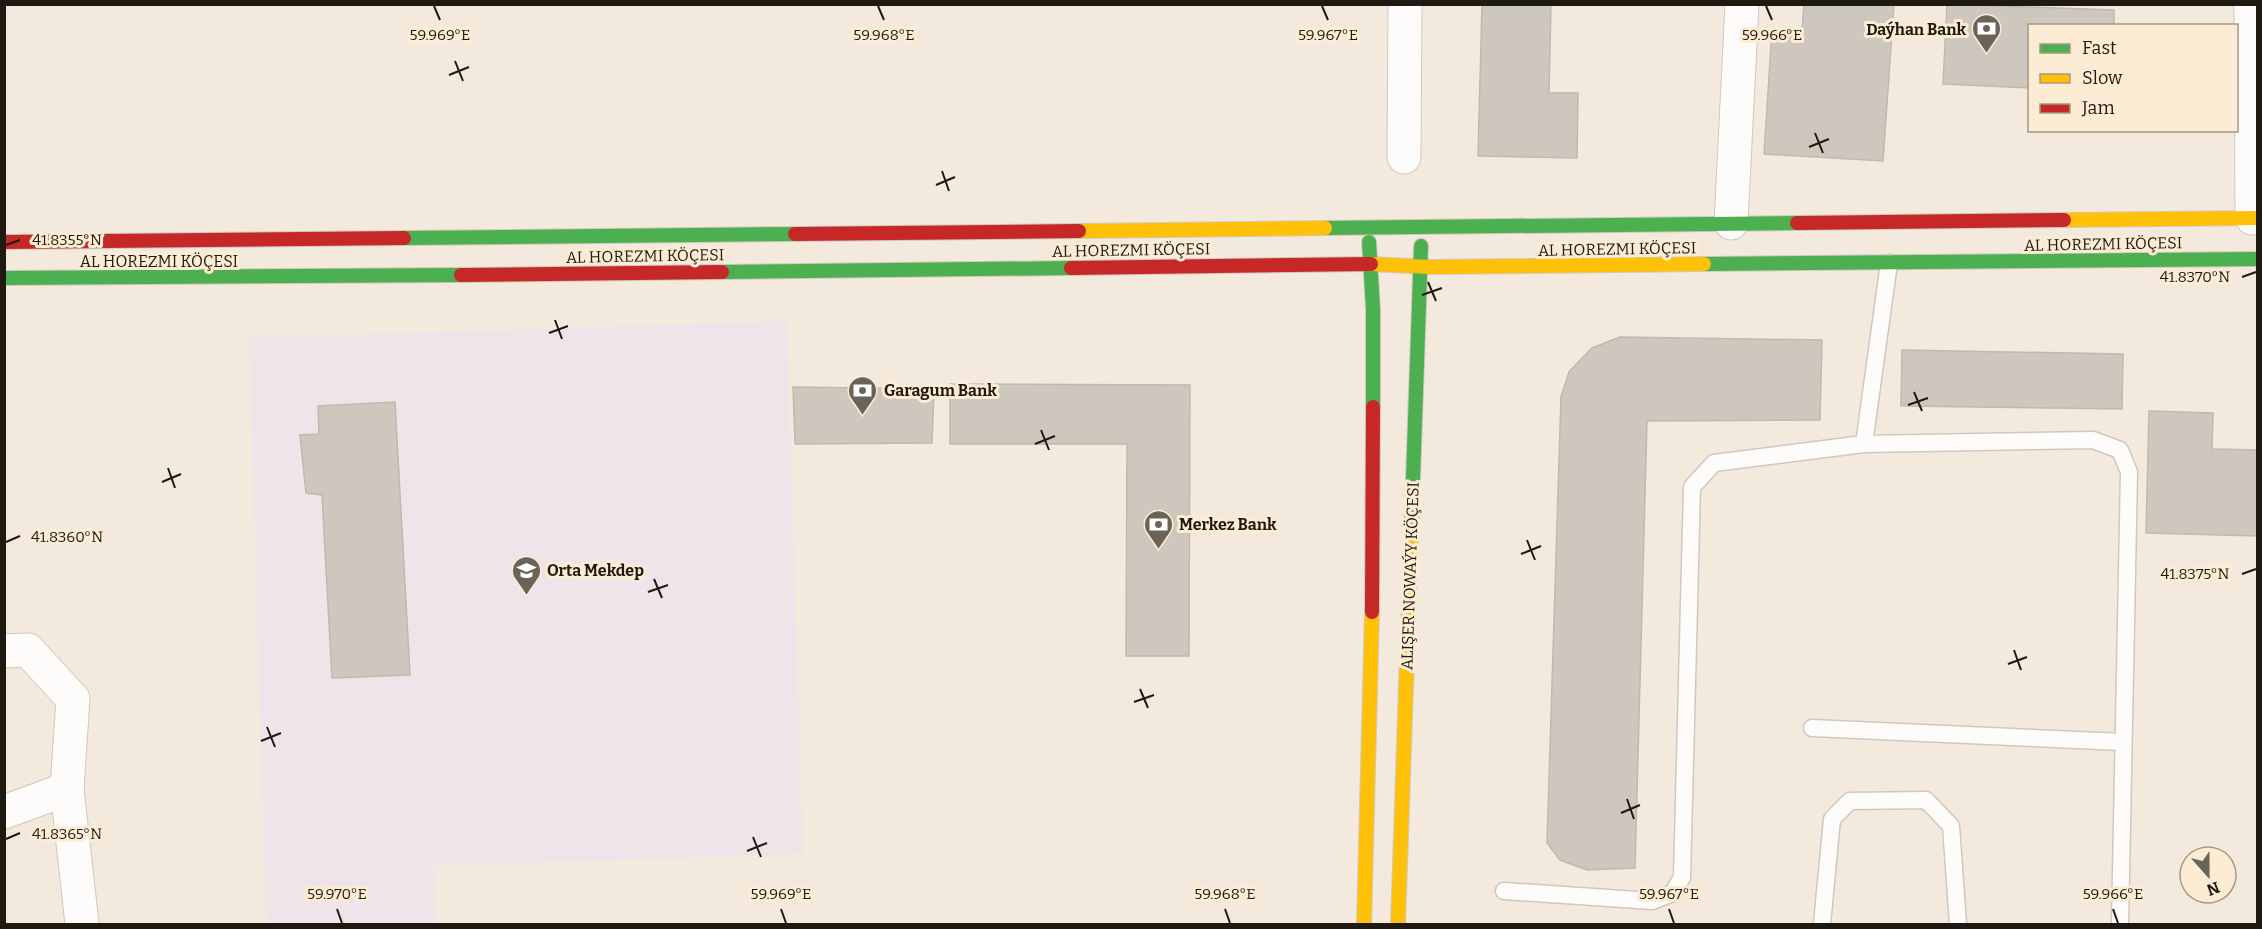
<svg xmlns="http://www.w3.org/2000/svg" width="2262" height="929" font-family="Bitter,serif">
	<style>
		.education { fill: #efe4e9 }
		.building { fill: #cec7bd; stroke: #c0b9af; stroke-width: 1.5 }
		.lines { fill: none; stroke-linecap: round; stroke-linejoin: round }
		.lane-casing { stroke: #d0c8be; stroke-width: 19 }
		.street-casing { stroke: #d0c8be; stroke-width: 35 }
		.fast-casing { stroke: #d0c8be; stroke-width: 16 }
		.slow-casing { stroke: #d0c8be; stroke-width: 16 }
		.jam-casing { stroke: #d0c8be; stroke-width: 16 }
		.lane { stroke: #fdfcfa; stroke-width: 16 }
		.street { stroke: #fdfcfa; stroke-width: 33 }
		.fast { stroke: #4caf50; stroke-width: 14 }
		.slow { stroke: #ffc107; stroke-width: 14 }
		.jam { stroke: #c62828; stroke-width: 14 }
		.ticks { fill: none; stroke: #1f1a11; stroke-width: 2 }
		.labels { text-anchor: middle; dominant-baseline: central; stroke-width: 6; stroke-linejoin: round; paint-order: stroke }
		.poi-label { font-size: 16px; font-weight: bold; fill: #1f1a11; stroke: #fcecd4; text-anchor: start }
		.street-label { font-size: 16px; fill: #1f1a11; stroke: #fcecd4 }
		.ticks-label { font-size: 15px; text-anchor: middle; fill: #1f1a11; stroke: #fcecd4; stroke-width: 6; stroke-linejoin: round; paint-order: stroke }
	</style>
	<rect width="100%" height="100%" fill="#f3eadd"/>
	<path class="education" d="M 787,321 L 803,854 L 434,866 L 435,924 L 266,924 L 249,338 Z"/>
	<g class="building">
		<path d="M 1482,4 L 1551,4 L 1549,93 L 1578,93 L 1577,158 L 1478,156 Z"/>
		<path d="M 1804,4 L 1894,4 L 1883,161 L 1764,154 L 1772,30 L 1802,32 Z"/>
		<path d="M 1947,4 L 2114,10 L 2114,26 L 2030,26 L 2030,88 L 1943,84 Z"/>
		<path d="M 1620,337 L 1822,340 L 1820,420 L 1647,421 L 1635,868 L 1587,870 L 1560,860 L 1547,843 L 1561,397 L 1569,372 L 1592,348 Z"/>
		<path d="M 1902,350 L 2123,354 L 2122,409 L 1901,406 Z"/>
		<path d="M 950,384 L 1190,385 L 1189,656 L 1126,656 L 1127,444 L 950,444 Z"/>
		<path d="M 793,387 L 934,389 L 932,443 L 795,444 Z"/>
		<path d="M 395,402 L 410,675 L 332,678 L 322,495 L 306,493 L 300,435 L 319,434 L 318,406 Z"/>
		<path d="M 2149,411 L 2213,413 L 2212,449 L 2258,450 L 2258,536 L 2146,533 Z"/>
	</g>
	<g class="lines">
		<defs>
			<g id="lane">
				<path d="M 1864,444 L 2093,440 L 2120,450 L 2129,472 L 2120,924"/>
				<path d="M 1812,728 L 2123,742"/>
				<path d="M 1504,891 L 1652,901 L 1673,893 L 1682,877 L 1692,487 L 1714,463 L 1864,444 L 1889,263"/>
				<path d="M 1822,924 L 1832,819 L 1850,801 L 1926,800 L 1951,826 L 1958,924"/>
			</g>
			<g id="street">
				<path d="M 2251,4 L 2252,218"/>
				<path d="M 1404,157 L 1405,4"/>
				<path d="M 1731,223 L 1742,4"/>
				<path d="M 4,651 L 28,650 L 73,699 L 67,789 L 4,812"/>
				<path d="M 67,789 L 82,924"/>
			</g>
			<g id="fast">
				<path d="M 1325,228 L 1797,223"/>
				<path d="M 404,238 L 795,234"/>
				<path d="M 1369,242 L 1373,309 L 1373,407"/>
				<path d="M 1704,264 L 2258,259"/>
				<path d="M 722,272 L 1071,268"/>
				<path d="M 4,278 L 461,275"/>
				<path d="M 1411,537 L 1421,246"/>
			</g>
			<g id="slow">
				<path d="M 2064,220 L 2258,218"/>
				<path d="M 1079,231 L 1325,228"/>
				<path d="M 1371,264 L 1430,267 L 1704,264"/>
				<path d="M 1364,924 L 1372,612"/>
				<path d="M 1398,924 L 1411,537"/>
			</g>
			<g id="jam">
				<path d="M 1797,223 L 2064,220"/>
				<path d="M 795,234 L 1079,231"/>
				<path d="M 4,242 L 404,238"/>
				<path d="M 1071,268 L 1371,264"/>
				<path d="M 461,275 L 722,272"/>
				<path d="M 1372,612 L 1373,407"/>
			</g>
		</defs>
		<use href="#lane" class="lane-casing"/>
		<use href="#street" class="street-casing"/>
		<use href="#fast" class="fast-casing"/>
		<use href="#slow" class="slow-casing"/>
		<use href="#jam" class="jam-casing"/>
		<use href="#lane" class="lane"/>
		<use href="#street" class="street"/>
		<use href="#fast" class="fast"/>
		<use href="#slow" class="slow"/>
		<use href="#jam" class="jam"/>
	</g>
	<path class="ticks" d="M 434,6 L 440,20M 878,6 L 884,20M 1322,6 L 1328,20M 1766,6 L 1772,20M 455,61 L 463,81M 449,75 L 469,67M 1815,133 L 1823,153M 1809,147 L 1829,139M 942,171 L 949,191M 936,185 L 955,177M 6,245 L 20,240M 2242,277 L 2256,272M 1428,282 L 1436,301M 1422,295 L 1442,288M 555,320 L 562,339M 549,333 L 568,326M 1914,392 L 1922,411M 1908,405 L 1928,398M 1041,430 L 1049,450M 1035,444 L 1055,436M 168,468 L 175,488M 162,482 L 181,474M 1527,540 L 1535,560M 6,542 L 20,536M 1521,554 L 1541,546M 2242,574 L 2256,569M 654,579 L 662,598M 648,592 L 668,585M 2014,650 L 2021,670M 2008,664 L 2027,657M 1140,689 L 1148,708M 1134,702 L 1154,695M 267,727 L 275,747M 261,741 L 281,733M 1627,799 L 1634,819M 1621,813 L 1640,805M 753,837 L 761,857M 6,839 L 20,833M 747,851 L 767,843M 337,909 L 342,923M 781,909 L 786,923M 1225,909 L 1230,923M 1669,909 L 1674,923M 2113,909 L 2118,923"/>
	<defs>
		<symbol id="bank-pin" viewBox="-11 -11 22 30"><path d="M0 17L-7.5 6A9.5 9.5 0 1 1 7.5 6Z" fill="#696358" stroke="#fcecd4"/><path d="M-6-4H6V4H-6ZM0-2.3a2.3 2.3 0 1 0 0 4.6a2.3 2.3 0 1 0 0-4.6Z" fill="#fff"/></symbol>
		<symbol id="school-pin" viewBox="-11 -11 22 30"><path d="M0 17L-7.5 6A9.5 9.5 0 1 1 7.5 6Z" fill="#696358" stroke="#fcecd4"/><path d="M0-5L7-2L0 1L-7-2ZM-4 1L0 2.5L4 1V4Q0 6-4 4Z" fill="#fff"/></symbol>
	</defs>
	<g fill-rule="evenodd">
		<use href="#bank-pin" x="1970" y="12" width="33" height="45"/>
		<use href="#bank-pin" x="846" y="374" width="33" height="45"/>
		<use href="#bank-pin" x="1142" y="508" width="33" height="45"/>
		<use href="#school-pin" x="510" y="554" width="33" height="45"/>
	</g>
	<g class="labels">
		<g class="poi-label">
			<text x="1966" y="29" text-anchor="end">Daýhan Bank</text>
			<text x="884" y="390">Garagum Bank</text>
			<text x="1179" y="524">Merkez Bank</text>
			<text x="547" y="570">Orta Mekdep</text>
		</g>
		<g class="street-label">
			<text transform="translate(2103 244) rotate(-1)">AL HOREZMI KÖÇESI</text>
			<text transform="translate(1617 249) rotate(-1)">AL HOREZMI KÖÇESI</text>
			<text transform="translate(1131 250) rotate(-1)">AL HOREZMI KÖÇESI</text>
			<text transform="translate(645 256) rotate(-1)">AL HOREZMI KÖÇESI</text>
			<text x="159" y="261">AL HOREZMI KÖÇESI</text>
			<text transform="translate(1410 576) rotate(-88)">ALIŞER NOWAÝY KÖÇESI</text>
		</g>
	</g>
	<g class="ticks-label">
		<text x="440" y="40">59.969°E</text>
		<text x="884" y="40">59.968°E</text>
		<text x="1328" y="40">59.967°E</text>
		<text x="1772" y="40">59.966°E</text>
		<text x="67" y="245">41.8355°N</text>
		<text x="2195" y="282">41.8370°N</text>
		<text x="67" y="542">41.8360°N</text>
		<text x="2195" y="579">41.8375°N</text>
		<text x="67" y="839">41.8365°N</text>
		<text x="337" y="899">59.970°E</text>
		<text x="781" y="899">59.969°E</text>
		<text x="1225" y="899">59.968°E</text>
		<text x="1669" y="899">59.967°E</text>
		<text x="2113" y="899">59.966°E</text>
	</g>
	<rect width="2262" height="929" fill="none" stroke="#1f1a11" stroke-width="12"/>
	<rect x="2028" y="24" width="210" height="108" fill="#fcecd4" stroke="#a49886" stroke-width="1.5"/>
	<rect x="2040" y="44" width="30" height="9" fill="#4caf50" stroke="#a49886" stroke-width="1.5"/>
	<text x="2082" y="54" font-size="18" fill="#1f1a11">Fast</text>
	<rect x="2040" y="74" width="30" height="9" fill="#ffc107" stroke="#a49886" stroke-width="1.5"/>
	<text x="2082" y="84" font-size="18" fill="#1f1a11">Slow</text>
	<rect x="2040" y="104" width="30" height="9" fill="#c62828" stroke="#a49886" stroke-width="1.5"/>
	<text x="2082" y="114" font-size="18" fill="#1f1a11">Jam</text>
	<g transform="translate(2208 875) rotate(159)"><circle r="28" fill="#fcecd4" stroke="#a49886" stroke-width="1.5"/>
	<path d="M0-4.5L10 22L0 15L-10 22Z" fill="#696358"/>
	<text y="-9" font-size="16" font-weight="bold" text-anchor="middle" fill="#1f1a11">N</text>
	</g>
</svg>
